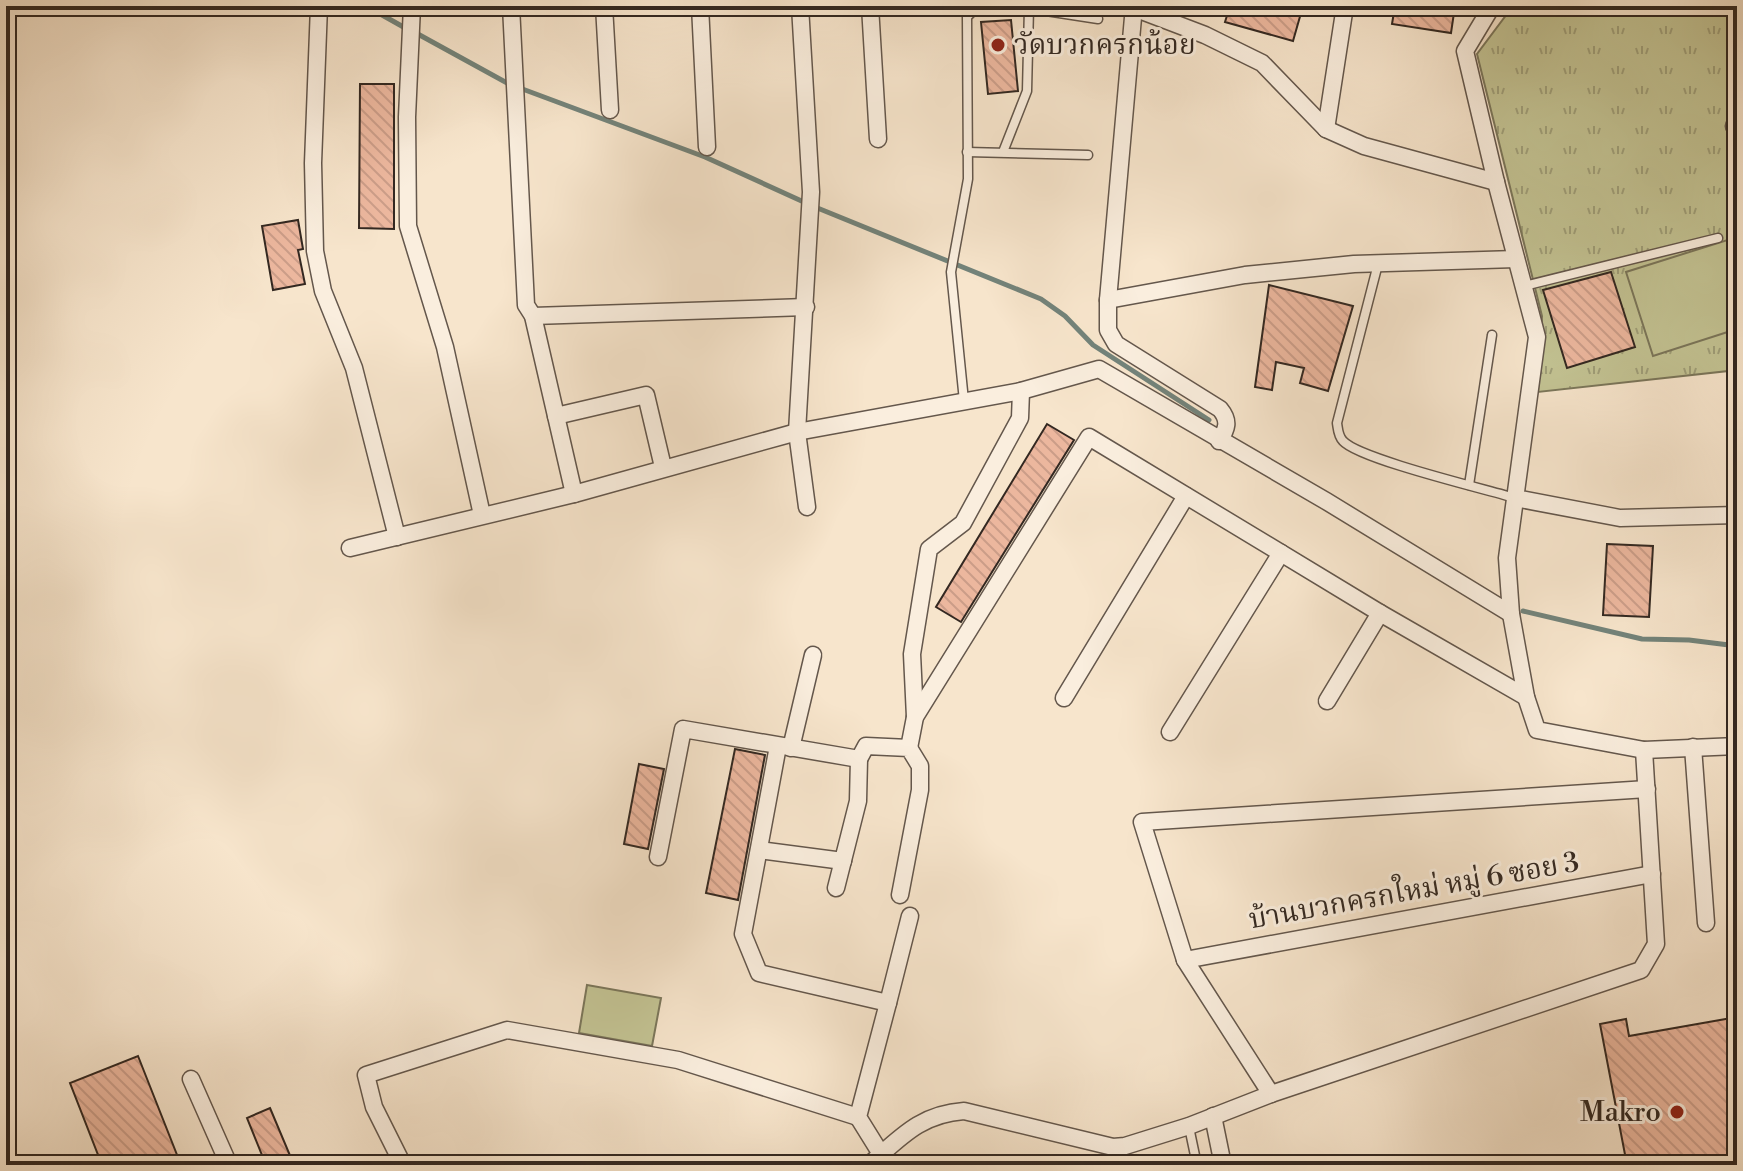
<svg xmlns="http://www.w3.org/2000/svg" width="1743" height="1171" font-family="'Libre Bodoni','Noto Serif Thai',serif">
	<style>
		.grass { fill: url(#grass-tufts); stroke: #7b765a; stroke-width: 2 }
		.pitch { fill: #c3c393; stroke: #7b765a; stroke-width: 2 }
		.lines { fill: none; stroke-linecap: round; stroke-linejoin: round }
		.stream { stroke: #73837a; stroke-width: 5 }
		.building { fill: url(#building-back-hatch); stroke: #332821; stroke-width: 2 }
		.service-casing { stroke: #64574c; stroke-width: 11 }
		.minor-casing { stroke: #64574c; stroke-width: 19 }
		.service { stroke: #faeede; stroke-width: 8 }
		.minor { stroke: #faeede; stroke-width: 16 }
		.poi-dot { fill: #8f2418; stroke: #faeede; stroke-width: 3 }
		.labels { text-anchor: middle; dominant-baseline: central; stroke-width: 6; stroke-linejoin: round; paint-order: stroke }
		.poi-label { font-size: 28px; fill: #332821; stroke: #faeede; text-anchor: start }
		.street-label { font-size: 28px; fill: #332821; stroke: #faeede }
	</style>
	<defs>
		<pattern id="grass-tufts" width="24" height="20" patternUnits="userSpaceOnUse" patternTransform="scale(2)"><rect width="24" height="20" fill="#c3c393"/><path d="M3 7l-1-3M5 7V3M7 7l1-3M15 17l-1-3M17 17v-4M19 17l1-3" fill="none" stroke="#9f9e78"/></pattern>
		<pattern id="building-back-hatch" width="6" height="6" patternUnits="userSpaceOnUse" patternTransform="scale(2)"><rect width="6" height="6" fill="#ecb79e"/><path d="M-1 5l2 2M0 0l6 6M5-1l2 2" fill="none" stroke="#cb9d88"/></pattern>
	</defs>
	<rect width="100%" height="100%" fill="#f7e5cc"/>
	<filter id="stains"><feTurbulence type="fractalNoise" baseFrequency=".0025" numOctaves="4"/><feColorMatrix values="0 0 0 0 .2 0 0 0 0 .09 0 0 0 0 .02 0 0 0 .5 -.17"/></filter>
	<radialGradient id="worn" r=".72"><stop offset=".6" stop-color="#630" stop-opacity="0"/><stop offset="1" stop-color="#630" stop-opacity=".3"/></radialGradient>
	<path class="grass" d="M 1513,6 L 1737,6 L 1737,370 L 1538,392 L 1542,316 L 1477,54 Z"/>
	<g class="pitch">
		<path d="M 1737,237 L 1737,329 L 1653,356 L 1626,272 Z"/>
		<path d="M 587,985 L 661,998 L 652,1046 L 579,1033 Z"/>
	</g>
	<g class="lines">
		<g class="stream">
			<path d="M 366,6 L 407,29"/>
			<path d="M 416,33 L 509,84 L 705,157 L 806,203"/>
			<path d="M 815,207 L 1041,299 L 1065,316 L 1093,345 L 1209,420"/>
			<path d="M 1523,611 L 1642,639 L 1689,640 L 1737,646"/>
		</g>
	</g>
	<g class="building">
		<path d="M 1230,6 L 1303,6 L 1293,41 L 1225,22 Z"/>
		<path d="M 1395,6 L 1455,6 L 1451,33 L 1392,24 Z"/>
		<path d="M 1011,20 L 1018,91 L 988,94 L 981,22 Z"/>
		<path d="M 360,84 L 394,84 L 394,229 L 359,228 Z"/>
		<path d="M 298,220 L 303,249 L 298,250 L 305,284 L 273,290 L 262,226 Z"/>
		<path d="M 1611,272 L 1635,347 L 1567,368 L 1543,290 Z"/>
		<path d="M 1269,285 L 1353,306 L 1328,391 L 1300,383 L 1304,368 L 1276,362 L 1272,390 L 1255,387 Z"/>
		<path d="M 1047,424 L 1074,440 L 961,622 L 936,607 Z"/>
		<path d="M 1607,544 L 1653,546 L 1649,617 L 1603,615 Z"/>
		<path d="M 735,749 L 765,755 L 738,900 L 706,893 Z"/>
		<path d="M 639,764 L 664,769 L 648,849 L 624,844 Z"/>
		<path d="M 1737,1017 L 1737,1165 L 1627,1165 L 1600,1024 L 1626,1019 L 1629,1036 Z"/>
		<path d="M 138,1056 L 181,1165 L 102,1165 L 70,1083 Z"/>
		<path d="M 270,1108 L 294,1165 L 266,1165 L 247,1118 Z"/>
	</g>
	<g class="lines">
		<defs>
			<g id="service">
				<path d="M 1013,6 L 1098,19"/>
				<path d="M 967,152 L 1088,155"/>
				<path d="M 1003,152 L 1027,91 L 1029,7"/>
				<path d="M 1378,264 L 1337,423 C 1338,429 1338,436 1343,441 C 1359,459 1485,489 1515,498"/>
				<path d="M 1524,286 L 1718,238"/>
				<path d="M 964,401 L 951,272 L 968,179 L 967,17 L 978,6"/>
				<path d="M 1469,485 L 1492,335"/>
				<path d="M 1189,1127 L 1197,1165"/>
			</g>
			<g id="minor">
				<path d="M 319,6 L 313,163 L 315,251 L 323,291 L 354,368 L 397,537"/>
				<path d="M 412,6 L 407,117 L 408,226 L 445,347 L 482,515"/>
				<path d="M 511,6 L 526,305 L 533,316 L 574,494"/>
				<path d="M 604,6 L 610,110"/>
				<path d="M 700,6 L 707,147"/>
				<path d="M 800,6 L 811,192 L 797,432 L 807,507"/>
				<path d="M 870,6 L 878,139"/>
				<path d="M 1134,6 L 1108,300 L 1108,330 L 1116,344 L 1220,409 C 1230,421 1227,429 1219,441"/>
				<path d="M 1492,6 L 1465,51 L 1496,182 L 1537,337 L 1507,558 L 1511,614 L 1526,697 L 1537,730 L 1644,750 L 1737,746"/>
				<path d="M 1134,8 L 1205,35 L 1262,63 L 1326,129 L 1364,146 L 1496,182"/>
				<path d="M 1734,126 L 1737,126"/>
				<path d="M 1326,129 L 1345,6"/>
				<path d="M 1108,300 L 1245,275 L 1354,264 L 1516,259"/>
				<path d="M 533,316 L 806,307"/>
				<path d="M 556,416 L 646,395 L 663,467"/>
				<path d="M 1515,498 L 1620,518 L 1737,515"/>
				<path d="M 350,548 L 574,494 L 797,432 L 1021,391 L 1099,369 L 1326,501 L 1511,614"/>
				<path d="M 1064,698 L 1186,496"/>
				<path d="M 1327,701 L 1380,613"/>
				<path d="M 915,717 L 912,654 L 929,549 L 963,523 L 1020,418 L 1021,391"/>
				<path d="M 1170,732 L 1281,553"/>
				<path d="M 778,746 L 743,934 L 759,973 L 888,1003 L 858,1117 L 881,1154"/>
				<path d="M 1693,747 L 1706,923"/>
				<path d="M 791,748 L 813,655"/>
				<path d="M 909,748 L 915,717 L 1089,437 L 1380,613 L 1526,697"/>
				<path d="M 759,850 L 843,861"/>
				<path d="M 658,857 L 683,729 L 859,759 L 866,746 L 909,748 L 920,766 L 920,790 L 900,895"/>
				<path d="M 836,888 L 858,801 L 859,759"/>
				<path d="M 1185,960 L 1652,874"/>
				<path d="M 888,1003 L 910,916"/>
				<path d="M 191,1079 L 229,1165"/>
				<path d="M 1271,1094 L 1185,960 L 1142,822 L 1647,789"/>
				<path d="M 1213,1116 L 1223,1165"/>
				<path d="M 403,1165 L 374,1107 L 366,1075 L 507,1030 L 678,1060 L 858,1117"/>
				<path d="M 869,1165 C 900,1138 920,1114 964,1111 L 1113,1147 L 1125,1146 L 1189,1126 L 1271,1094 L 1641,970 L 1656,944 L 1644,750"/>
			</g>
		</defs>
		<use href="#service" class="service-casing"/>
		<use href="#minor" class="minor-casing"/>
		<use href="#service" class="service"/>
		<use href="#minor" class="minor"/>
	</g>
	<g class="poi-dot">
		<circle cx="998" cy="45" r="8"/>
		<circle cx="1677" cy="1112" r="8"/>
	</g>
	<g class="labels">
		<g class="poi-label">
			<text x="1014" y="45">วัดบวกครกน้อย</text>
			<text x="1661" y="1112" text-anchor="end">Makro</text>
		</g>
		<g class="street-label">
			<text transform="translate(1414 891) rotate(-10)">บ้านบวกครกใหม่ หมู่ 6 ซอย 3</text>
		</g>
	</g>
	<rect width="1743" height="1171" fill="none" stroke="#f7e5cc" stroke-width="32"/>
	<rect x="8" y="8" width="1727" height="1155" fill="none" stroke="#332821" stroke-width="4"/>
	<rect x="16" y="16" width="1711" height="1139" fill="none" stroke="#332821" stroke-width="2"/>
	<rect width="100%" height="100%" filter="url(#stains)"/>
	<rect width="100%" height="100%" fill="url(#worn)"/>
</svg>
